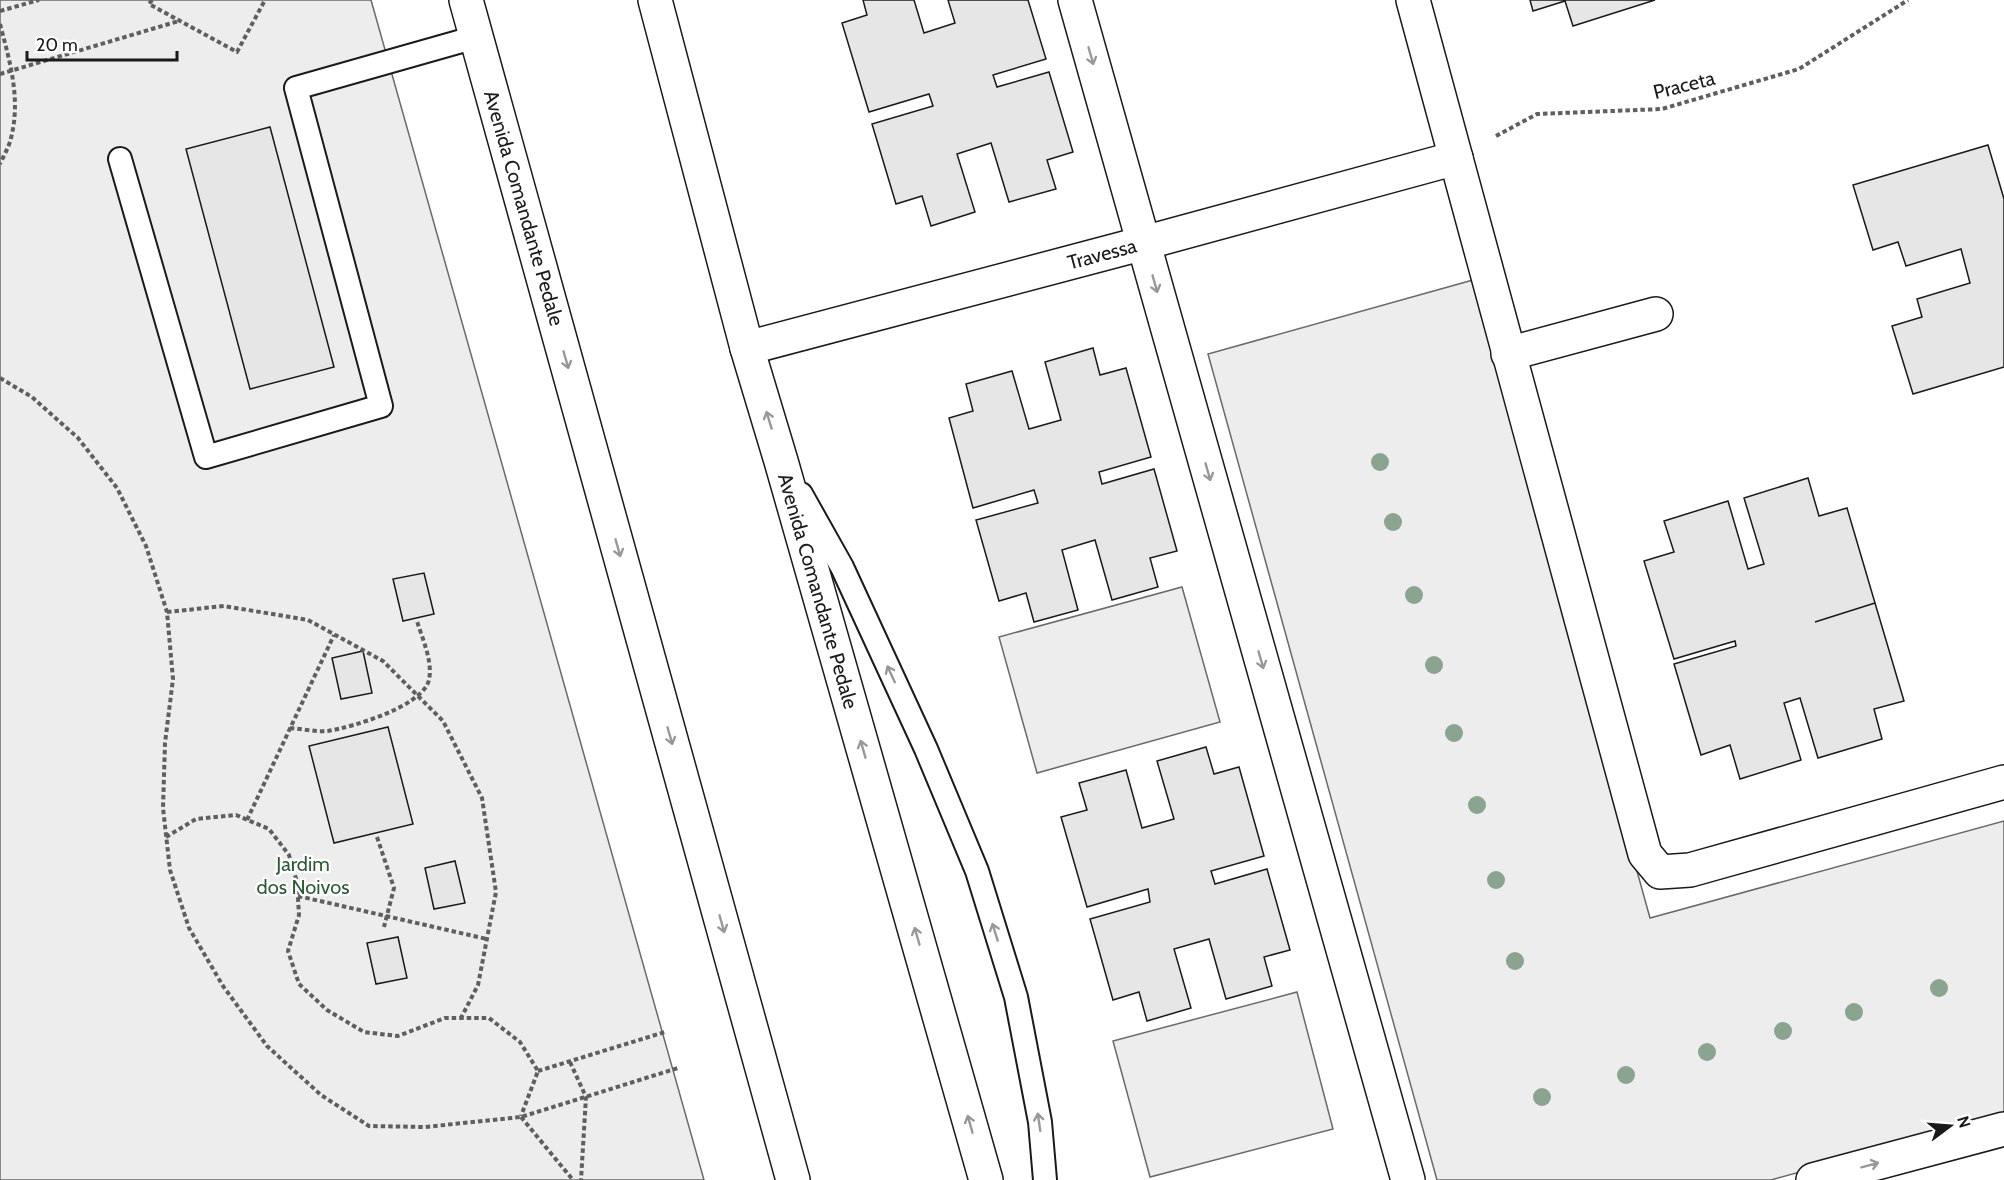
<svg xmlns="http://www.w3.org/2000/svg" width="2004" height="1180" font-family="Cabin,sans-serif">
	<style>
		.built { fill: #ededed; stroke: #6a6a6a; stroke-width: 1.5 }
		.building { fill: #e6e6e6; stroke: #1a1a1a; stroke-width: 1.5 }
		.lines { fill: none; stroke-linecap: round; stroke-linejoin: round }
		.lane-casing { stroke: #1a1a1a; stroke-width: 26 }
		.street-casing { stroke: #1a1a1a; stroke-width: 36 }
		.secondary-casing { stroke: #1a1a1a; stroke-width: 36 }
		.path { stroke: #5f5f5f; stroke-width: 4; stroke-dasharray: 4.5 3; stroke-linecap: butt }
		.lane { stroke: #fff; stroke-width: 22 }
		.street { stroke: #fff; stroke-width: 33 }
		.secondary { stroke: #fff; stroke-width: 33 }
		.tree { fill: #8aa48f }
		.oneway { stroke: #989898 }
		.labels { text-anchor: middle; dominant-baseline: central; stroke-width: 4.5; stroke-linejoin: round; paint-order: stroke }
		.street-label { font-size: 20px; fill: #1a1a1a; stroke: #fff }
		.park-label { font-size: 20px; fill: #2b5a34; stroke: #fff }
	</style>
	<rect width="100%" height="100%" fill="#fff"/>
	<g class="built">
		<path d="M 0,0 L 371,0 L 704,1180 L 0,1180 Z"/>
		<path d="M 1473,280 L 1650,918 L 2004,821 L 2004,1116 L 1771,1180 L 1437,1180 L 1208,354 Z"/>
		<path d="M 1182,587 L 1220,722 L 1037,773 L 999,637 Z"/>
		<path d="M 1297,992 L 1333,1129 L 1150,1177 L 1113,1041 Z"/>
	</g>
	<g class="building">
		<path d="M 863,0 L 914,0 L 924,33 L 955,23 L 948,0 L 1028,0 L 1046,59 L 993,75 L 997,87 L 1049,72 L 1073,152 L 1047,160 L 1056,189 L 1009,202 L 991,143 L 957,154 L 975,212 L 931,226 L 922,196 L 896,204 L 872,124 L 933,106 L 929,94 L 869,112 L 842,23 L 867,15 Z"/>
		<path d="M 1530,0 L 1655,0 L 1573,26 L 1565,1 L 1533,11 Z"/>
		<path d="M 270,127 L 334,367 L 250,389 L 186,149 Z"/>
		<path d="M 1988,145 L 2004,199 L 2004,367 L 1913,394 L 1892,326 L 1922,317 L 1917,299 L 1970,283 L 1961,249 L 1906,266 L 1898,242 L 1873,250 L 1853,185 Z"/>
		<path d="M 1093,348 L 1100,375 L 1126,368 L 1151,457 L 1099,472 L 1102,484 L 1154,469 L 1177,551 L 1150,558 L 1158,587 L 1112,600 L 1095,540 L 1062,550 L 1078,610 L 1034,622 L 1026,593 L 999,601 L 976,520 L 1038,503 L 1034,490 L 973,508 L 949,418 L 973,411 L 966,384 L 1012,371 L 1029,429 L 1061,420 L 1045,362 Z"/>
		<path d="M 1808,478 L 1819,516 L 1847,508 L 1875,603 L 1815,622 L 1875,603 L 1904,701 L 1874,709 L 1882,739 L 1818,758 L 1800,698 L 1784,703 L 1801,760 L 1740,779 L 1730,745 L 1701,755 L 1674,664 L 1736,646 L 1735,641 L 1674,659 L 1644,561 L 1674,552 L 1664,521 L 1728,501 L 1748,569 L 1764,564 L 1744,498 Z"/>
		<path d="M 424,573 L 434,614 L 403,621 L 393,579 Z"/>
		<path d="M 363,651 L 372,693 L 341,699 L 332,658 Z"/>
		<path d="M 388,727 L 413,824 L 334,843 L 309,746 Z"/>
		<path d="M 1206,747 L 1214,774 L 1239,767 L 1264,856 L 1211,871 L 1215,884 L 1267,869 L 1290,950 L 1264,957 L 1272,986 L 1226,999 L 1209,939 L 1174,949 L 1191,1008 L 1147,1021 L 1139,992 L 1113,1000 L 1090,919 L 1150,902 L 1148,889 L 1087,907 L 1061,817 L 1087,810 L 1079,783 L 1126,770 L 1142,828 L 1174,819 L 1157,761 Z"/>
		<path d="M 455,861 L 465,903 L 434,909 L 425,868 Z"/>
		<path d="M 398,937 L 407,978 L 376,984 L 367,943 Z"/>
	</g>
	<g class="lines">
		<defs>
			<g id="lane">
				<path d="M 120,159 L 206,457 L 381,406 L 296,88 L 476,37"/>
				<path d="M 801,494 L 842,567 L 926,749 L 977,871 L 1016,997 L 1040,1122 L 1045,1180"/>
			</g>
			<g id="street">
				<path d="M 1075,0 L 1408,1180"/>
				<path d="M 1413,0 L 1645,854 L 1660,872 L 1690,870 L 2004,782"/>
				<path d="M 747,348 L 1144,243 L 1456,158"/>
				<path d="M 1508,354 L 1656,314"/>
				<path d="M 1813,1180 L 2004,1129"/>
			</g>
			<g id="secondary">
				<path d="M 466,0 L 793,1180"/>
				<path d="M 655,0 L 747,348 L 781,461 L 986,1180"/>
			</g>
		</defs>
		<use href="#lane" class="lane-casing"/>
		<use href="#street" class="street-casing"/>
		<use href="#secondary" class="secondary-casing"/>
		<g class="path">
			<path d="M 152,0 L 149,4 L 237,52 L 265,0"/>
			<path d="M 0,11 L 39,0"/>
			<path d="M 0,24 C 10,62 21,99 11,138 C 9,147 4,155 0,164"/>
			<path d="M 0,74 L 179,21"/>
			<path d="M 1496,136 L 1537,114 L 1662,109 L 1799,69 L 1908,0"/>
			<path d="M 0,378 L 32,397 L 78,438 L 117,488 L 146,546 L 167,612 L 173,679 L 165,743 L 163,808 L 170,870 L 189,928 L 223,986 L 267,1046 L 321,1095 L 369,1126 L 425,1127 L 521,1117 L 678,1068"/>
			<path d="M 167,612 L 224,606 L 308,620 L 383,661 L 443,721 L 482,798 L 496,892 L 478,985 L 461,1018"/>
			<path d="M 290,728 C 302,729 316,732 328,731 C 352,727 422,707 429,680 C 433,661 422,638 417,621"/>
			<path d="M 247,820 L 334,635"/>
			<path d="M 166,837 L 196,819 L 236,815 L 269,829 L 289,855 L 297,882 L 299,915 L 288,951 L 299,984 L 327,1010 L 364,1032 L 398,1036 L 445,1018 L 489,1018 L 520,1042 L 538,1071 L 521,1116"/>
			<path d="M 377,837 L 394,888 L 384,927"/>
			<path d="M 298,896 L 487,939"/>
			<path d="M 570,1062 L 586,1097 L 581,1180"/>
			<path d="M 538,1071 L 665,1032"/>
			<path d="M 521,1117 L 573,1180"/>
		</g>
		<use href="#lane" class="lane"/>
		<use href="#street" class="street"/>
		<use href="#secondary" class="secondary"/>
	</g>
	<g class="tree">
		<circle cx="1380" cy="462" r="9"/>
		<circle cx="1393" cy="522" r="9"/>
		<circle cx="1414" cy="595" r="9"/>
		<circle cx="1434" cy="665" r="9"/>
		<circle cx="1454" cy="733" r="9"/>
		<circle cx="1477" cy="805" r="9"/>
		<circle cx="1496" cy="880" r="9"/>
		<circle cx="1515" cy="961" r="9"/>
		<circle cx="1939" cy="988" r="9"/>
		<circle cx="1854" cy="1012" r="9"/>
		<circle cx="1783" cy="1031" r="9"/>
		<circle cx="1707" cy="1052" r="9"/>
		<circle cx="1626" cy="1075" r="9"/>
		<circle cx="1542" cy="1097" r="9"/>
	</g>
	<defs><path id="oneway-shaft" d="M-6 0H5M1.5-3L5.5 0L1.5 3" fill="none" stroke-width="1.6" stroke-linecap="round" stroke-linejoin="round" transform="scale(1.5)"/></defs>
	<g class="oneway">
		<use href="#oneway-shaft" transform="translate(1091 56) rotate(74)"/>
		<use href="#oneway-shaft" transform="translate(1155 284) rotate(74)"/>
		<use href="#oneway-shaft" transform="translate(566 360) rotate(74)"/>
		<use href="#oneway-shaft" transform="translate(769 420) rotate(-107)"/>
		<use href="#oneway-shaft" transform="translate(1208 472) rotate(74)"/>
		<use href="#oneway-shaft" transform="translate(618 548) rotate(74)"/>
		<use href="#oneway-shaft" transform="translate(1261 660) rotate(74)"/>
		<use href="#oneway-shaft" transform="translate(891 674) rotate(-115)"/>
		<use href="#oneway-shaft" transform="translate(670 736) rotate(74)"/>
		<use href="#oneway-shaft" transform="translate(863 749) rotate(-106)"/>
		<use href="#oneway-shaft" transform="translate(722 924) rotate(74)"/>
		<use href="#oneway-shaft" transform="translate(995 932) rotate(-107)"/>
		<use href="#oneway-shaft" transform="translate(917 936) rotate(-106)"/>
		<use href="#oneway-shaft" transform="translate(1039 1122) rotate(-98)"/>
		<use href="#oneway-shaft" transform="translate(970 1124) rotate(-106)"/>
		<use href="#oneway-shaft" transform="translate(1870 1165) rotate(-15)"/>
	</g>
	<g class="labels">
		<g class="street-label">
			<text transform="translate(1684 85) rotate(-14)">Praceta</text>
			<text transform="translate(524 208) rotate(74)">Avenida Comandante Pedale</text>
			<text transform="translate(1102 254) rotate(-15)">Travessa</text>
			<text transform="translate(818 591) rotate(74)">Avenida Comandante Pedale</text>
		</g>
		<g class="park-label">
			<text x="303" y="864">Jardim<tspan x="303" dy="23">dos Noivos</tspan></text>
		</g>
	</g>
	<g transform="translate(1950 1126) rotate(74)" stroke="#ffffff" stroke-width="4.5" paint-order="stroke">
	<path d="M0-4.5L10 22L0 15L-10 22Z" fill="#1a1a1a"/>
	<text y="-9" font-size="16" font-weight="bold" text-anchor="middle" fill="#1a1a1a">N</text>
	</g>
	<path d="M27 51v9h150v-9" fill="none" stroke="#1a1a1a" stroke-width="3"/>
	<text x="36" y="51" font-size="18" fill="#1a1a1a" stroke="#ffffff" stroke-width="4.5" paint-order="stroke">20 m</text>
</svg>
